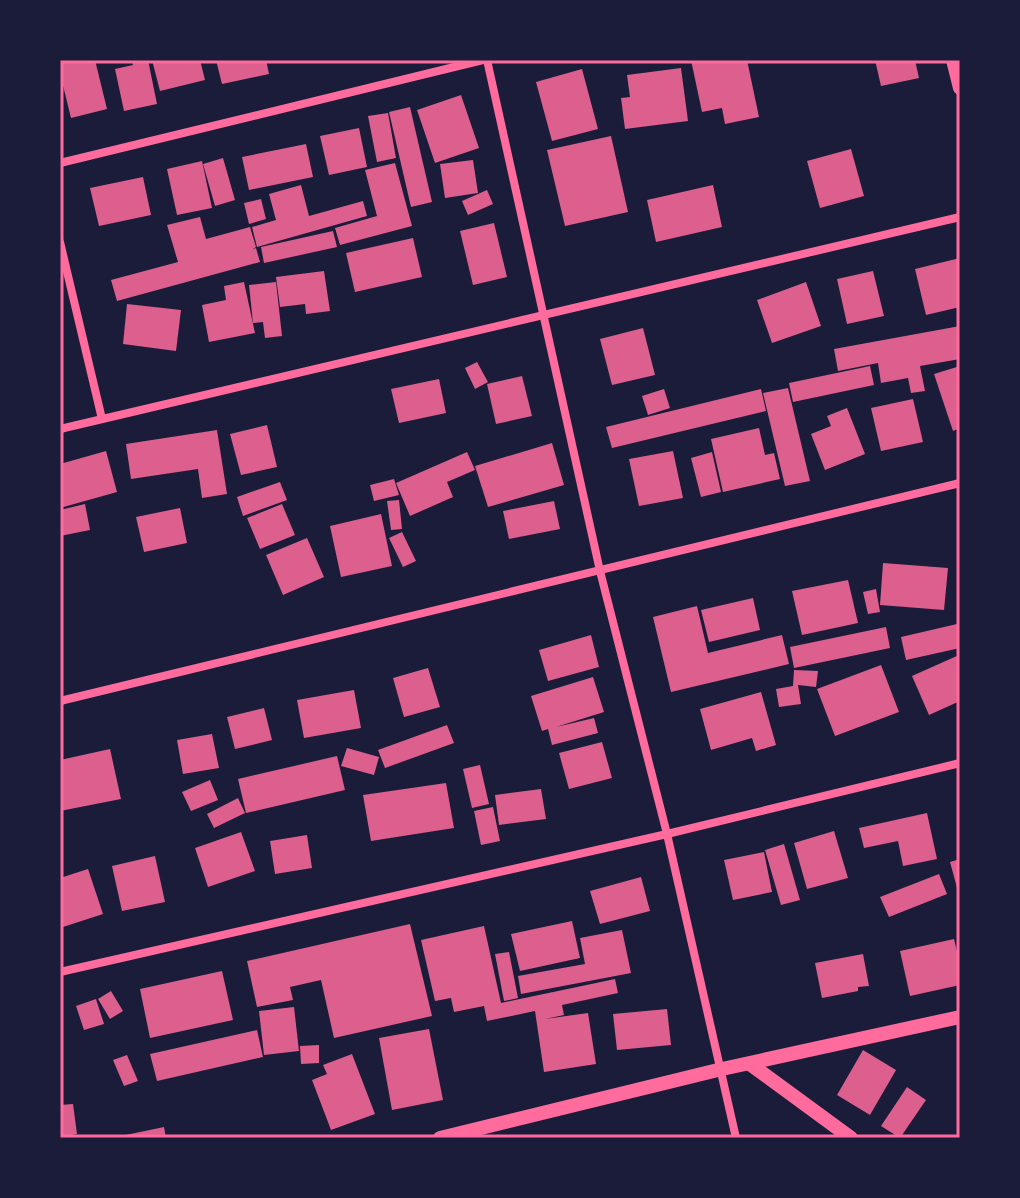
<svg xmlns="http://www.w3.org/2000/svg" width="1020" height="1198" font-family="Inter,sans-serif">
	<style>
		.building { fill: #dd5f8e }
		.lines { fill: none; stroke-linecap: round; stroke-linejoin: round }
		.minor { stroke: #ff6b9d; stroke-width: 8 }
		.tertiary { stroke: #ff6b9d; stroke-width: 14 }
		.neatline { fill: none; stroke: #ff6b9d; stroke-width: 3 }
	</style>
	<rect width="100%" height="100%" fill="#1b1b3a"/>
	<g class="building">
		<path d="M 60,60 L 95,60 L 107,109 L 71,118 L 60,73 Z"/>
		<path d="M 132,60 L 148,60 L 157,104 L 124,111 L 115,69 L 133,65 Z"/>
		<path d="M 152,60 L 200,60 L 205,80 L 160,91 Z"/>
		<path d="M 216,60 L 266,60 L 269,74 L 222,84 Z"/>
		<path d="M 691,60 L 747,60 L 759,117 L 725,124 L 722,108 L 702,112 Z"/>
		<path d="M 875,60 L 915,60 L 919,78 L 881,86 Z"/>
		<path d="M 681,68 L 688,121 L 625,129 L 621,98 L 630,97 L 627,75 Z"/>
		<path d="M 582,69 L 598,129 L 552,141 L 536,82 Z"/>
		<path d="M 461,95 L 479,148 L 435,163 L 417,110 Z"/>
		<path d="M 410,107 L 432,202 L 411,207 L 389,112 Z"/>
		<path d="M 388,113 L 396,158 L 377,162 L 368,116 Z"/>
		<path d="M 359,128 L 367,167 L 329,175 L 320,136 Z"/>
		<path d="M 611,136 L 628,212 L 565,226 L 547,150 Z"/>
		<path d="M 306,144 L 313,177 L 249,190 L 242,157 Z"/>
		<path d="M 851,149 L 864,196 L 820,208 L 807,161 Z"/>
		<path d="M 223,158 L 235,200 L 215,206 L 203,164 Z"/>
		<path d="M 473,160 L 478,193 L 445,198 L 440,164 Z"/>
		<path d="M 202,161 L 212,208 L 177,215 L 167,169 Z"/>
		<path d="M 395,163 L 412,226 L 340,245 L 335,228 L 377,216 L 365,170 Z"/>
		<path d="M 143,177 L 151,215 L 99,226 L 90,188 Z"/>
		<path d="M 301,185 L 309,216 L 363,201 L 367,216 L 257,247 L 252,227 L 276,220 L 269,194 Z"/>
		<path d="M 713,185 L 722,227 L 656,242 L 647,200 Z"/>
		<path d="M 487,190 L 493,204 L 468,215 L 462,201 Z"/>
		<path d="M 261,199 L 266,219 L 249,224 L 244,203 Z"/>
		<path d="M 200,217 L 206,239 L 250,227 L 256,247 L 253,249 L 256,248 L 260,262 L 117,301 L 111,280 L 178,262 L 167,225 Z"/>
		<path d="M 494,223 L 507,277 L 473,285 L 460,231 Z"/>
		<path d="M 333,231 L 337,247 L 264,263 L 261,247 Z"/>
		<path d="M 413,238 L 422,277 L 355,292 L 346,253 Z"/>
		<path d="M 960,258 L 960,307 L 926,315 L 915,269 Z"/>
		<path d="M 324,271 L 330,311 L 306,314 L 305,304 L 280,307 L 276,277 Z"/>
		<path d="M 873,271 L 884,316 L 847,324 L 837,279 Z"/>
		<path d="M 244,282 L 255,333 L 209,342 L 202,305 L 226,300 L 224,286 Z"/>
		<path d="M 276,282 L 282,336 L 265,338 L 263,322 L 253,323 L 249,285 Z"/>
		<path d="M 806,282 L 821,326 L 772,343 L 757,300 Z"/>
		<path d="M 127,304 L 181,310 L 176,351 L 123,344 Z"/>
		<path d="M 960,326 L 960,359 L 920,366 L 925,391 L 911,393 L 908,378 L 881,383 L 878,363 L 838,371 L 834,349 Z"/>
		<path d="M 643,328 L 655,375 L 612,385 L 600,339 Z"/>
		<path d="M 477,362 L 488,382 L 475,389 L 465,368 Z"/>
		<path d="M 870,366 L 874,385 L 793,402 L 789,383 Z"/>
		<path d="M 960,366 L 960,428 L 953,431 L 934,374 Z"/>
		<path d="M 522,376 L 532,416 L 496,424 L 487,384 Z"/>
		<path d="M 439,379 L 446,413 L 399,423 L 391,389 Z"/>
		<path d="M 788,388 L 810,481 L 785,486 L 763,393 Z"/>
		<path d="M 664,389 L 670,408 L 648,415 L 642,396 Z"/>
		<path d="M 761,389 L 766,411 L 612,448 L 606,427 Z"/>
		<path d="M 913,399 L 923,442 L 881,451 L 871,408 Z"/>
		<path d="M 847,408 L 865,454 L 825,470 L 811,434 L 831,426 L 827,416 Z"/>
		<path d="M 267,425 L 277,467 L 241,475 L 230,434 Z"/>
		<path d="M 759,428 L 765,455 L 774,453 L 780,479 L 723,492 L 711,439 Z"/>
		<path d="M 217,430 L 227,494 L 202,498 L 198,469 L 131,479 L 126,444 Z"/>
		<path d="M 552,443 L 564,485 L 488,507 L 475,466 Z"/>
		<path d="M 106,451 L 117,492 L 60,508 L 60,464 Z"/>
		<path d="M 673,451 L 683,498 L 639,506 L 629,459 Z"/>
		<path d="M 467,452 L 475,470 L 447,482 L 453,497 L 410,516 L 396,483 Z"/>
		<path d="M 712,452 L 721,492 L 701,497 L 691,458 Z"/>
		<path d="M 394,479 L 399,495 L 374,501 L 370,485 Z"/>
		<path d="M 280,482 L 287,500 L 243,516 L 237,497 Z"/>
		<path d="M 399,500 L 402,529 L 391,530 L 387,501 Z"/>
		<path d="M 554,501 L 560,529 L 509,539 L 503,511 Z"/>
		<path d="M 85,504 L 90,530 L 60,536 L 60,510 Z"/>
		<path d="M 282,504 L 295,535 L 260,549 L 247,518 Z"/>
		<path d="M 180,508 L 187,543 L 144,552 L 136,517 Z"/>
		<path d="M 381,514 L 392,566 L 341,577 L 330,526 Z"/>
		<path d="M 402,532 L 416,561 L 403,567 L 389,538 Z"/>
		<path d="M 307,538 L 324,577 L 283,595 L 266,555 Z"/>
		<path d="M 883,563 L 948,568 L 944,610 L 880,605 Z"/>
		<path d="M 848,580 L 858,623 L 802,635 L 792,591 Z"/>
		<path d="M 876,589 L 880,612 L 868,614 L 863,592 Z"/>
		<path d="M 753,598 L 760,630 L 709,642 L 701,610 Z"/>
		<path d="M 697,606 L 708,653 L 782,635 L 789,664 L 671,692 L 653,617 Z"/>
		<path d="M 957,624 L 960,648 L 906,660 L 901,637 Z"/>
		<path d="M 886,627 L 890,648 L 794,668 L 790,647 Z"/>
		<path d="M 591,635 L 599,667 L 548,681 L 539,650 Z"/>
		<path d="M 959,655 L 960,701 L 929,715 L 912,676 Z"/>
		<path d="M 881,665 L 899,712 L 835,736 L 817,689 Z"/>
		<path d="M 428,668 L 440,707 L 404,717 L 393,678 Z"/>
		<path d="M 794,670 L 818,671 L 816,687 L 798,685 L 801,704 L 779,707 L 776,689 L 793,686 Z"/>
		<path d="M 593,677 L 604,712 L 556,727 L 594,718 L 598,733 L 552,745 L 548,729 L 542,731 L 531,696 Z"/>
		<path d="M 354,690 L 361,728 L 304,738 L 297,700 Z"/>
		<path d="M 761,692 L 776,745 L 756,751 L 752,738 L 711,750 L 700,709 Z"/>
		<path d="M 264,708 L 272,740 L 235,749 L 227,717 Z"/>
		<path d="M 447,725 L 454,743 L 385,768 L 378,750 Z"/>
		<path d="M 212,734 L 219,768 L 183,774 L 177,740 Z"/>
		<path d="M 602,742 L 612,778 L 569,789 L 559,753 Z"/>
		<path d="M 347,748 L 379,757 L 374,775 L 341,766 Z"/>
		<path d="M 110,749 L 121,799 L 60,811 L 60,760 Z"/>
		<path d="M 337,756 L 345,790 L 246,813 L 238,779 Z"/>
		<path d="M 480,765 L 489,804 L 472,808 L 463,769 Z"/>
		<path d="M 210,780 L 218,800 L 191,811 L 182,792 Z"/>
		<path d="M 446,783 L 454,828 L 371,841 L 363,795 Z"/>
		<path d="M 541,789 L 546,819 L 499,825 L 495,795 Z"/>
		<path d="M 238,798 L 245,813 L 214,828 L 207,814 Z"/>
		<path d="M 493,807 L 500,841 L 481,845 L 474,811 Z"/>
		<path d="M 927,813 L 937,859 L 903,866 L 898,841 L 864,848 L 859,828 Z"/>
		<path d="M 834,831 L 848,878 L 807,889 L 794,843 Z"/>
		<path d="M 241,832 L 255,871 L 208,887 L 195,848 Z"/>
		<path d="M 307,835 L 312,868 L 275,874 L 270,841 Z"/>
		<path d="M 784,844 L 800,900 L 781,905 L 765,850 Z"/>
		<path d="M 764,852 L 772,892 L 733,900 L 724,860 Z"/>
		<path d="M 155,856 L 165,902 L 122,911 L 112,866 Z"/>
		<path d="M 960,859 L 960,895 L 959,895 L 950,862 Z"/>
		<path d="M 88,869 L 103,914 L 60,928 L 60,878 Z"/>
		<path d="M 939,874 L 947,894 L 889,917 L 880,897 Z"/>
		<path d="M 641,877 L 650,911 L 600,924 L 590,891 Z"/>
		<path d="M 572,921 L 580,958 L 520,971 L 511,934 Z"/>
		<path d="M 410,924 L 432,1016 L 334,1038 L 321,980 L 290,987 L 293,1000 L 257,1007 L 247,961 Z"/>
		<path d="M 484,926 L 501,1003 L 615,979 L 618,993 L 562,1005 L 564,1015 L 545,1019 L 588,1013 L 596,1064 L 544,1072 L 535,1011 L 487,1021 L 484,1006 L 454,1012 L 451,998 L 435,1001 L 421,940 Z"/>
		<path d="M 622,930 L 631,973 L 521,994 L 518,976 L 585,964 L 580,938 Z"/>
		<path d="M 954,939 L 960,964 L 960,985 L 910,996 L 900,951 Z"/>
		<path d="M 509,952 L 518,998 L 504,1001 L 495,954 Z"/>
		<path d="M 863,954 L 869,986 L 858,987 L 858,991 L 822,998 L 815,963 Z"/>
		<path d="M 222,971 L 233,1020 L 150,1038 L 140,989 Z"/>
		<path d="M 111,991 L 123,1011 L 110,1019 L 98,999 Z"/>
		<path d="M 96,999 L 104,1024 L 84,1030 L 76,1006 Z"/>
		<path d="M 294,1007 L 299,1051 L 264,1055 L 259,1011 Z"/>
		<path d="M 667,1009 L 671,1045 L 617,1050 L 613,1014 Z"/>
		<path d="M 429,1029 L 443,1100 L 392,1110 L 379,1038 Z"/>
		<path d="M 257,1030 L 263,1057 L 157,1081 L 150,1054 Z"/>
		<path d="M 319,1045 L 319,1063 L 301,1064 L 300,1046 Z"/>
		<path d="M 863,1050 L 896,1070 L 870,1115 L 837,1095 Z"/>
		<path d="M 352,1054 L 375,1114 L 331,1130 L 312,1080 L 327,1074 L 323,1065 Z"/>
		<path d="M 127,1055 L 138,1081 L 124,1086 L 113,1060 Z"/>
		<path d="M 907,1087 L 926,1100 L 900,1138 L 881,1126 Z"/>
		<path d="M 73,1104 L 77,1134 L 60,1137 L 60,1105 Z"/>
		<path d="M 164,1127 L 166,1138 L 116,1138 L 116,1137 Z"/>
	</g>
	<g class="lines">
		<g class="minor">
			<path d="M 487,60 L 600,571 L 667,834 L 736,1138"/>
			<path d="M 60,163 L 483,60"/>
			<path d="M 60,242 L 102,419"/>
			<path d="M 60,429 L 960,217"/>
			<path d="M 60,701 L 960,483"/>
			<path d="M 60,972 L 667,834 L 960,763"/>
		</g>
		<g class="tertiary">
			<path d="M 953,60 L 960,88"/>
			<path d="M 750,1064 L 851,1138"/>
			<path d="M 440,1138 L 722,1069 L 960,1017"/>
		</g>
	</g>
	<rect width="1020" height="1198" fill="none" stroke="#1b1b3a" stroke-width="124"/>
	<rect x="62" y="62" width="896" height="1074" class="neatline"/>
</svg>
